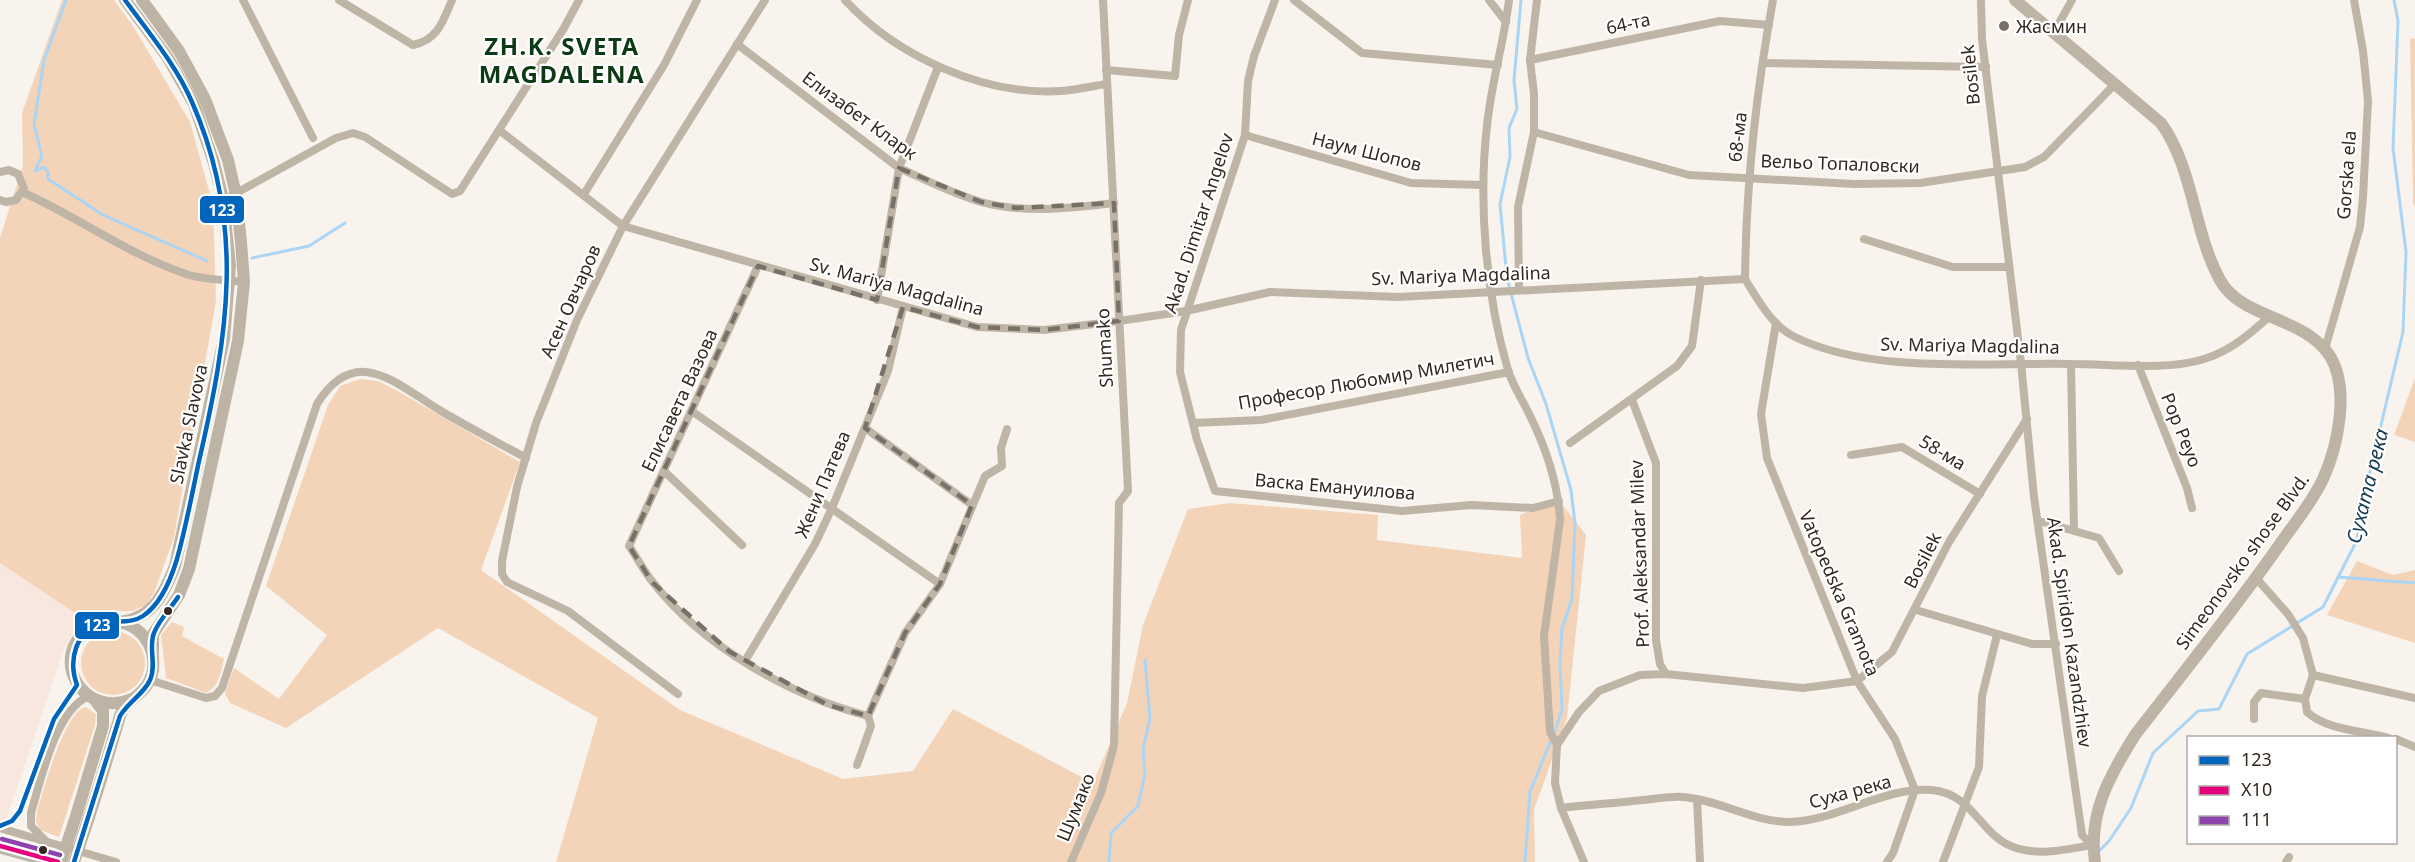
<svg xmlns="http://www.w3.org/2000/svg" width="2415" height="862" font-family="'Noto Sans',sans-serif">
	<style>
		.commercial { fill: #f7e7de }
		.green { fill: #f4d4b9 }
		.lines { fill: none; stroke-linecap: round; stroke-linejoin: round }
		.stream { stroke: #abd5f5; stroke-width: 3 }
		.street { stroke: #beb5a7; stroke-width: 8 }
		.secondary { stroke: #bdb4a6; stroke-width: 12 }
		.highway { stroke: #bdb4a9; stroke-width: 15 }
		.secondary-bridge { stroke: #bdb4a6; stroke-width: 12 }
		.bus-1-casing { stroke: #fff; stroke-width: 9 }
		.bus-2-casing { stroke: #fff; stroke-width: 9 }
		.bus-3-casing { stroke: #fff; stroke-width: 9 }
		.bus-1 { stroke: #0065bd; stroke-width: 4.5 }
		.bus-2 { stroke: #e5007d; stroke-width: 4.5 }
		.bus-3 { stroke: #8e44ad; stroke-width: 4.5 }
		.marked { fill: none; stroke: #797068; stroke-width: 4.5; stroke-dasharray: 12 8; stroke-linejoin: round }
		.poi-dot { fill: #797068; stroke: #fff; stroke-width: 2 }
		.bus-dot { fill: #342920; stroke: #fff; stroke-width: 2 }
		.labels { text-anchor: middle; dominant-baseline: central; stroke-width: 4.5; stroke-linejoin: round; paint-order: stroke }
		.street-label { font-size: 18px; fill: #342920; stroke: #fff }
		.poi-label { font-size: 18px; fill: #342920; stroke: #fff; text-anchor: start }
		.water-label { font-size: 20px; font-style: italic; fill: #163951; stroke: #fff }
		.district-label { font-size: 24px; font-weight: bold; letter-spacing: 1.5px; fill: #0c3a14; stroke: #fff }
		.line-badge { stroke: #fff; stroke-width: 2 }
		.badge-label { font-size: 16px; text-anchor: middle; font-weight: bold; fill: #fff }
	</style>
	<rect width="100%" height="100%" fill="#f9f3ed"/>
	<path class="commercial" d="M 0,563 L 84,619 L 64,649 L 6,820 L 0,820 Z"/>
	<g class="green">
		<path d="M 62,0 L 114,0 L 133,26 L 190,122 L 213,205 L 216,301 L 174,537 L 154,593 L 146,605 L 133,611 L 102,611 L 84,619 L 0,563 L 0,238 L 23,165 L 22,113 Z"/>
		<path d="M 2410,38 L 2415,39 L 2415,209 L 2413,202 Z"/>
		<path d="M 2415,378 L 2415,442 L 2394,435 Z"/>
		<path d="M 360,379 L 378,381 L 396,390 L 520,462 L 481,570 L 680,710 L 843,779 L 913,771 L 953,709 L 1093,783 L 1127,703 L 1143,625 L 1188,509 L 1230,503 L 1378,515 L 1377,540 L 1522,558 L 1520,515 L 1558,499 L 1586,535 L 1567,718 L 1534,810 L 1535,862 L 556,862 L 598,718 L 438,628 L 286,728 L 230,703 L 225,693 L 234,668 L 279,699 L 327,635 L 266,586 L 328,405 L 340,386 Z"/>
		<path d="M 2357,561 L 2393,575 L 2415,570 L 2415,643 L 2327,615 Z"/>
		<path d="M 172,622 L 184,627 L 182,636 L 224,659 C 221,672 219,687 206,693 L 166,678 L 161,635 Z"/>
		<circle cx="113" cy="663" r="32"/>
		<path d="M 86,707 L 96,714 L 95,725 L 59,837 L 40,830 L 36,821 L 37,811 C 44,790 64,711 86,707 Z"/>
	</g>
	<g class="lines">
		<g class="stream">
			<path d="M 1521,0 L 1514,80 L 1517,109 L 1509,128 L 1510,157 L 1500,204 L 1507,278 L 1528,358 L 1546,404 L 1571,490 L 1575,523 L 1572,599 L 1562,628 L 1560,664 L 1562,710 L 1554,734"/>
			<path d="M 35,171 L 44,167 L 48,172 L 48,179 L 103,215 L 207,261"/>
			<path d="M 35,171 L 42,156 L 34,124 L 44,60 L 66,0"/>
			<path d="M 252,258 L 309,246 L 345,223"/>
			<path d="M 2338,577 L 2415,583"/>
			<path d="M 2098,852 L 2109,841 L 2131,808 L 2153,753 L 2198,711 L 2219,709 L 2247,654 L 2323,607 L 2357,540 L 2364,497 L 2403,332 L 2406,252 L 2393,148 L 2398,21 L 2394,0"/>
			<path d="M 1109,862 L 1111,833 L 1138,806 L 1145,774 L 1143,749 L 1150,718 L 1145,660"/>
			<path d="M 1525,862 L 1530,792 L 1551,740"/>
		</g>
		<g class="street">
			<path d="M 243,0 L 313,138"/>
			<path d="M 339,0 L 413,45 C 438,40 443,21 452,0"/>
			<path d="M 845,0 C 896,56 984,96 1061,91 C 1076,90 1092,86 1107,84"/>
			<path d="M 1275,0 L 1254,56 L 1248,81 L 1245,135 L 1181,330 L 1180,372 L 1197,440 L 1215,491 L 1402,511 L 1471,505 L 1533,508 L 1559,501"/>
			<path d="M 1294,0 L 1362,53 L 1498,65"/>
			<path d="M 1489,0 L 1506,22"/>
			<path d="M 1509,0 C 1504,42 1491,84 1487,126 C 1478,203 1486,295 1508,370 C 1513,387 1525,404 1532,420 C 1547,451 1558,485 1560,520 L 1544,636 L 1550,732 L 1557,745"/>
			<path d="M 1981,0 L 1982,39 L 2021,363 L 2034,497 L 2082,835 L 2092,845"/>
			<path d="M 2054,32 L 2072,0"/>
			<path d="M 737,44 L 899,168 C 926,180 953,194 981,202 C 1025,214 1070,208 1114,203"/>
			<path d="M 1530,60 L 1720,21 L 1769,25"/>
			<path d="M 1764,63 L 1986,67"/>
			<path d="M 1106,70 L 1175,76 L 1179,35 L 1188,0"/>
			<path d="M 499,130 L 623,226 L 977,327 L 1044,330 L 1119,321 L 1186,311 L 1270,292 L 1398,297 L 1745,279 C 1758,300 1772,326 1795,337 C 1873,375 1987,362 2073,364 C 2111,364 2167,371 2204,359 C 2231,351 2251,333 2271,315"/>
			<path d="M 1534,132 L 1689,175 L 1854,184 L 1920,183 L 2025,167 L 2044,157 L 2116,83"/>
			<path d="M 1245,135 L 1411,183 L 1483,185"/>
			<path d="M 0,172 L 9,170 L 18,174 L 24,188 L 16,200 L 6,202 L 0,200"/>
			<path d="M 22,192 C 79,217 130,256 189,275 C 206,280 226,280 244,282"/>
			<path d="M 584,194 L 664,65 L 697,0"/>
			<path d="M 231,196 L 336,138 L 353,133 L 365,137 L 452,194 L 460,191 L 564,28 L 579,0"/>
			<path d="M 1864,239 L 1953,267 L 2009,267"/>
			<path d="M 758,266 L 629,546 C 637,557 643,570 652,581 C 702,646 789,695 868,716"/>
			<path d="M 1745,279 C 1746,186 1756,92 1773,0"/>
			<path d="M 1519,289 L 1518,207 L 1534,132 L 1534,94 L 1530,60 L 1537,0"/>
			<path d="M 877,300 L 899,168 L 938,67"/>
			<path d="M 1776,323 L 1761,414 L 1767,458 L 1857,681 L 1895,739 L 1915,790 L 1893,853 L 1887,862"/>
			<path d="M 2325,349 L 2360,227 L 2363,197 L 2368,101 L 2363,51 L 2354,0"/>
			<path d="M 2071,364 L 2074,530"/>
			<path d="M 2138,365 L 2187,488 L 2192,508"/>
			<path d="M 1632,400 L 1656,463 L 1656,640 L 1660,664 L 1666,674"/>
			<path d="M 693,412 L 940,584"/>
			<path d="M 1193,423 L 1261,420 L 1509,372"/>
			<path d="M 865,428 L 972,505"/>
			<path d="M 1570,443 L 1677,366 L 1692,346 L 1701,280"/>
			<path d="M 1851,455 L 1902,447 L 1980,494"/>
			<path d="M 665,472 L 742,545"/>
			<path d="M 2039,521 L 2099,538 L 2119,571"/>
			<path d="M 2256,578 L 2288,614 L 2303,638 L 2313,675 L 2305,699 L 2307,712 C 2328,731 2363,730 2389,738"/>
			<path d="M 1916,610 L 2032,644 L 2056,644"/>
			<path d="M 745,661 L 815,544 L 832,508 L 888,371 L 903,307"/>
			<path d="M 2313,675 L 2415,698"/>
			<path d="M 150,680 L 206,698 L 215,696 L 222,688 L 317,404 C 356,342 396,384 441,411 C 468,427 497,442 526,458"/>
			<path d="M 678,694 L 568,611 L 507,582 L 502,574 L 502,561 L 517,487 L 536,423 L 577,320 L 623,226 L 765,0"/>
			<path d="M 2254,719 L 2254,702 L 2261,693 L 2305,699"/>
			<path d="M 2396,739 L 2415,747"/>
			<path d="M 857,765 L 871,726 L 868,716 L 905,633 L 940,584 L 985,476 L 1002,466 L 1001,448 L 1007,429"/>
			<path d="M 1697,799 L 1700,862"/>
			<path d="M 1561,808 C 1588,805 1615,803 1643,800 C 1656,799 1670,796 1683,797 C 1720,800 1753,822 1790,822 C 1837,821 1885,786 1932,790 C 1975,794 1980,837 2016,848 C 2041,856 2067,849 2092,845"/>
			<path d="M 0,826 L 12,821 L 20,811 L 54,719 L 77,685"/>
			<path d="M 0,828 L 116,862"/>
			<path d="M 46,841 L 31,826 L 31,813 C 41,780 55,710 89,696"/>
			<path d="M 1071,862 L 1101,793 L 1114,746 L 1119,503 L 1128,491 L 1103,0"/>
			<path d="M 1584,862 L 1561,808 L 1555,783 L 1557,745 L 1579,712 L 1599,691 L 1640,675 L 1666,674 L 1803,688 L 1857,681 L 1892,652 L 1949,542 L 2027,419"/>
			<path d="M 1943,862 L 1979,767 L 1982,696 L 1997,635"/>
			<path d="M 2286,862 L 2289,857"/>
		</g>
		<g class="secondary">
			<path d="M 142,0 L 179,51 L 205,99 L 228,160 L 236,195 L 241,242 L 244,282 L 238,341 L 189,569 L 179,595 L 153,634 L 153,656"/>
			<path d="M 2015,0 L 2161,123 C 2194,169 2193,231 2220,280 C 2241,319 2304,316 2330,356 C 2350,389 2338,446 2323,479 C 2312,503 2293,525 2278,547 C 2233,611 2183,673 2135,735 C 2110,775 2088,813 2095,862"/>
			<path d="M 114,622 C 150,622 163,597 175,566 L 224,339 L 230,266 L 223,199 L 214,163 L 194,104 L 168,58 L 125,0"/>
			<path d="M 77,813 L 103,726 L 103,711 L 95,700"/>
			<path d="M 89,817 C 100,784 110,750 120,716 C 124,702 139,697 147,685 C 160,665 152,637 131,626 C 119,620 103,621 91,628 C 46,655 83,722 134,698"/>
		</g>
		<path class="highway" d="M 0,846 L 58,862"/>
		<g class="secondary-bridge">
			<path d="M 61,862 L 77,813"/>
			<path d="M 74,862 L 89,817"/>
		</g>
		<defs>
			<g id="bus-1">
				<path d="M 0,826 L 12,821 L 20,811 L 54,719 L 77,685 C 68,660 75,631 103,623 C 117,620 131,624 143,616 C 161,604 171,579 177,559 C 186,527 192,494 199,461 C 228,335 246,225 192,102 C 176,65 149,33 125,0"/>
				<path d="M 74,862 L 120,716 C 128,702 144,694 150,680 C 157,665 148,647 154,633 C 159,620 171,608 178,597"/>
			</g>
			<path id="bus-2" d="M 0,846 L 58,862"/>
			<path id="bus-3" d="M 2,839 L 60,855"/>
		</defs>
		<use href="#bus-1" class="bus-1-casing"/>
		<use href="#bus-2" class="bus-2-casing"/>
		<use href="#bus-3" class="bus-3-casing"/>
		<use href="#bus-1" class="bus-1"/>
		<use href="#bus-2" class="bus-2"/>
		<use href="#bus-3" class="bus-3"/>
	</g>
	<path class="marked" d="M 899,168 L 981,202 L 1016,208 L 1114,203 L 1119,321 L 1044,330 L 977,327 L 903,307 L 865,428 L 972,505 L 940,584 L 905,633 L 868,716 L 828,705 L 730,652 L 652,582 L 629,546 L 758,266 L 877,300 Z"/>
	<circle class="poi-dot" cx="2004" cy="26" r="6"/>
	<g class="bus-dot">
		<circle cx="168" cy="611" r="5"/>
		<circle cx="43" cy="850" r="5"/>
	</g>
	<g class="labels">
		<g class="street-label">
			<text transform="translate(1628 23) rotate(-12)">64-та</text>
			<text transform="translate(1970 75) rotate(-96)">Bosilek</text>
			<text transform="translate(860 115) rotate(36)">Елизабет Кларк</text>
			<text transform="translate(1737 137) rotate(-83)">68-ма</text>
			<text transform="translate(1367 151) rotate(14)">Наум Шопов</text>
			<text transform="translate(1840 163) rotate(2)">Вельо Топаловски</text>
			<text transform="translate(2346 175) rotate(-86)">Gorska ela</text>
			<text transform="translate(1198 223) rotate(-72)">Akad. Dimitar Angelov</text>
			<text transform="translate(1461 275) rotate(-2)">Sv. Mariya Magdalina</text>
			<text transform="translate(897 286) rotate(15)">Sv. Mariya Magdalina</text>
			<text transform="translate(570 301) rotate(-66)">Асен Овчаров</text>
			<text transform="translate(1970 345) rotate(1)">Sv. Mariya Magdalina</text>
			<text transform="translate(1104 348) rotate(-93)">Shumako</text>
			<text transform="translate(1366 380) rotate(-10)">Професор Любомир Милетич</text>
			<text transform="translate(679 400) rotate(-65)">Елисавета Вазова</text>
			<text transform="translate(188 424) rotate(-78)">Slavka Slavova</text>
			<text transform="translate(2182 430) rotate(68)">Pop Peyo</text>
			<text transform="translate(1943 452) rotate(31)">58-ма</text>
			<text transform="translate(822 484) rotate(-67)">Жени Патева</text>
			<text transform="translate(1335 486) rotate(5)">Васка Емануилова</text>
			<text transform="translate(1639 554) rotate(-92)">Prof. Aleksandar Milev</text>
			<text transform="translate(1922 560) rotate(-63)">Bosilek</text>
			<text transform="translate(2242 561) rotate(-54)">Simeonovsko shose Blvd.</text>
			<text transform="translate(1840 593) rotate(67)">Vatopedska Gramota</text>
			<text transform="translate(2070 632) rotate(82)">Akad. Spiridon Kazandzhiev</text>
			<text transform="translate(1850 791) rotate(-15)">Суха река</text>
			<text transform="translate(1075 807) rotate(-68)">Шумако</text>
		</g>
		<g class="poi-label">
			<text x="2016" y="26">Жасмин</text>
		</g>
		<g class="water-label">
			<text transform="translate(2367 486) rotate(-76)">Сухата река</text>
		</g>
		<g class="district-label">
			<text x="562" y="45">ZH.K. SVETA<tspan x="562" dy="28">MAGDALENA</tspan></text>
		</g>
	</g>
	<g class="line-badge">
		<rect x="199" y="195" width="46" height="29" rx="6" fill="#0065bd"/>
		<rect x="74" y="611" width="46" height="29" rx="6" fill="#0065bd"/>
	</g>
	<g class="badge-label">
		<text x="222" y="216">123</text>
		<text x="97" y="631">123</text>
	</g>
	<rect x="2187" y="736" width="210" height="108" fill="#ffffff" stroke="#aea9a6" stroke-width="1.5"/>
	<rect x="2199" y="756" width="30" height="9" fill="#0065bd" stroke="#aea9a6" stroke-width="1.5"/>
	<text x="2241" y="766" font-size="18" fill="#342920">123</text>
	<rect x="2199" y="786" width="30" height="9" fill="#e5007d" stroke="#aea9a6" stroke-width="1.5"/>
	<text x="2241" y="796" font-size="18" fill="#342920">Х10</text>
	<rect x="2199" y="816" width="30" height="9" fill="#8e44ad" stroke="#aea9a6" stroke-width="1.5"/>
	<text x="2241" y="826" font-size="18" fill="#342920">111</text>
</svg>
